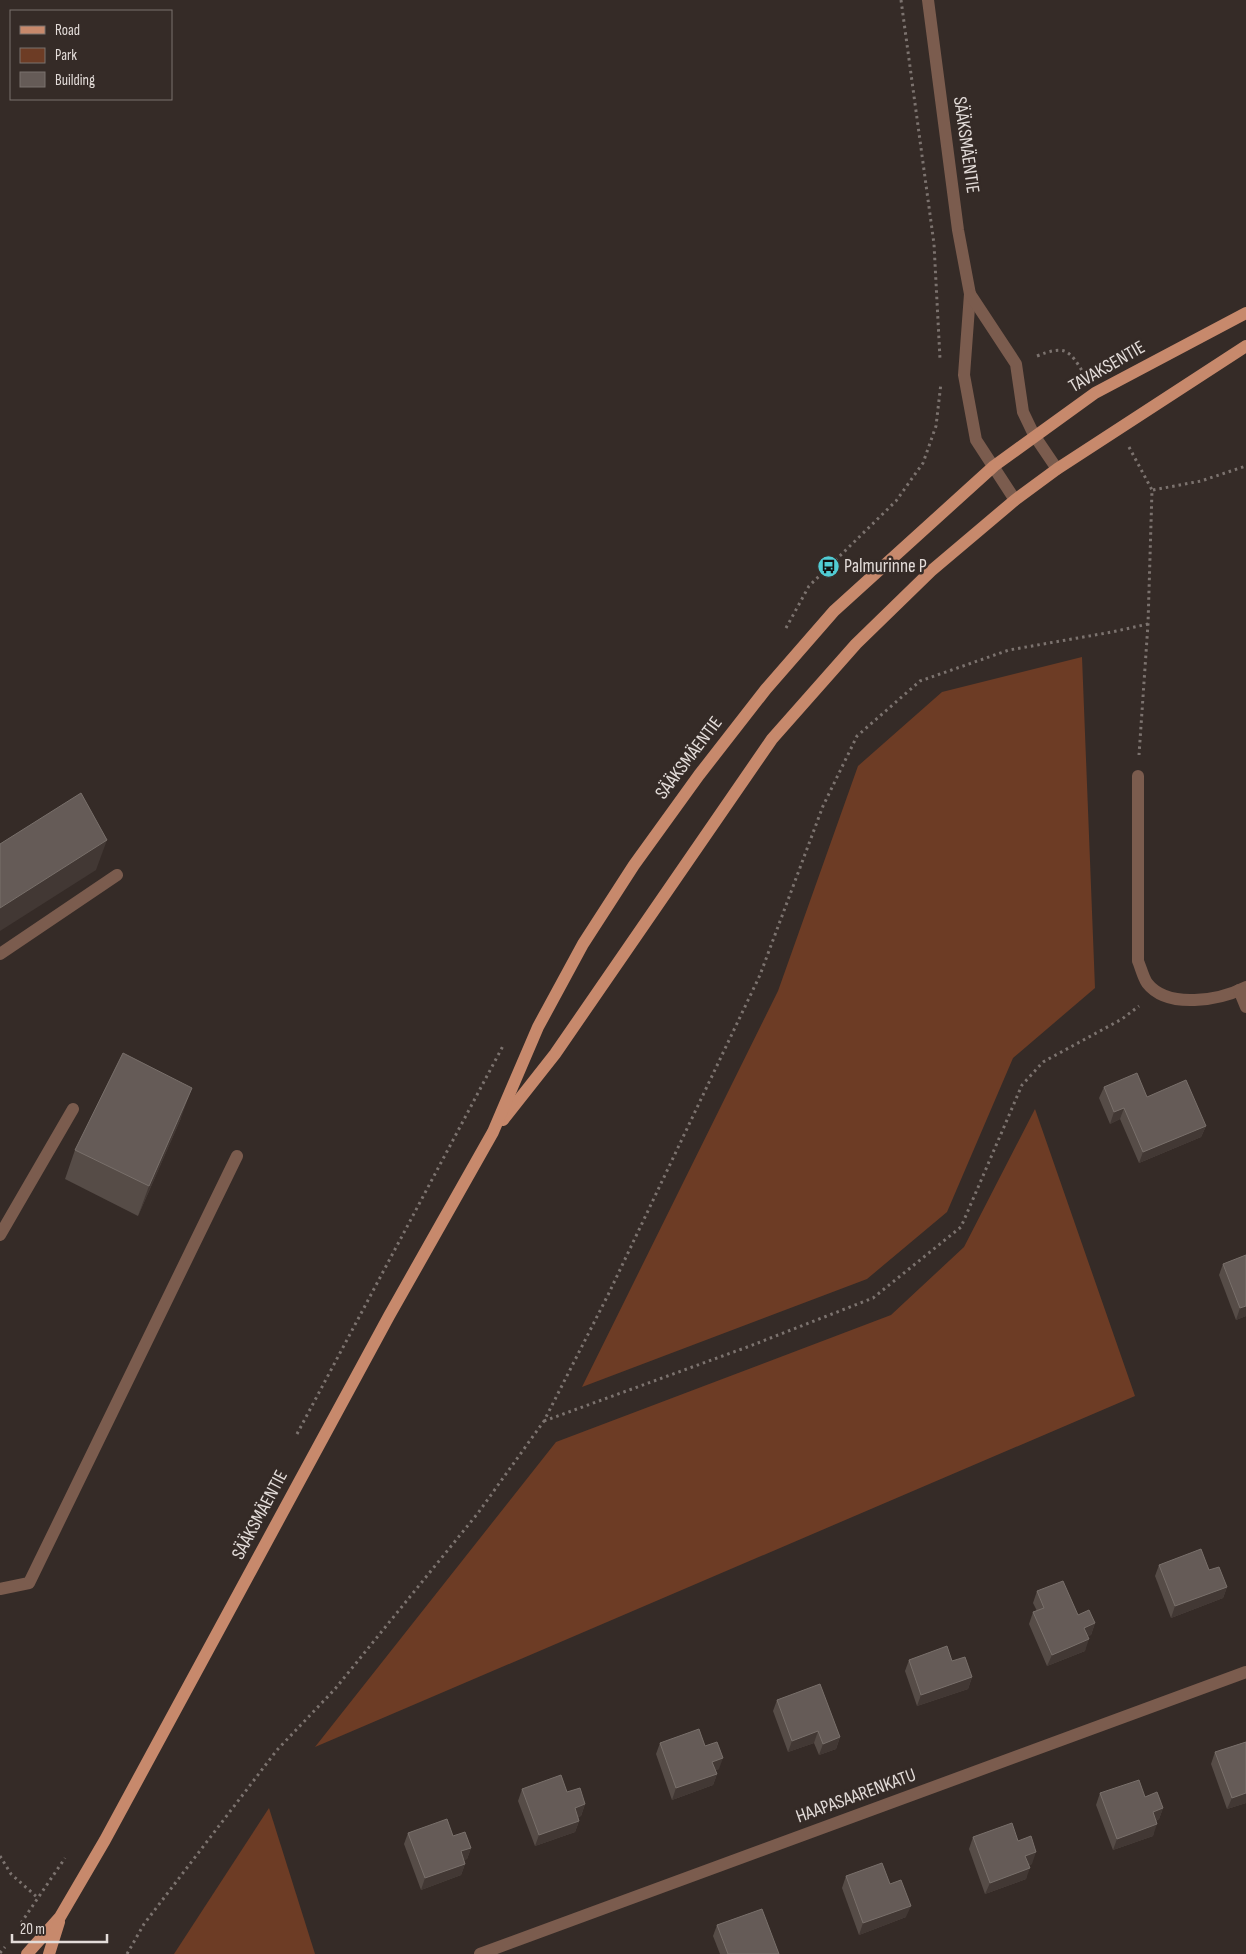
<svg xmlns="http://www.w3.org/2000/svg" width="1246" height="1954" font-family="'Sofia Sans Condensed',sans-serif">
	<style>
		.green { fill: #6d3c25 }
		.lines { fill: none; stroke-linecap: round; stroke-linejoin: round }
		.path { stroke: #7c736f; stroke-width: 3; stroke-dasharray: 2.5 4; stroke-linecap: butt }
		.minor { stroke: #7b5c4e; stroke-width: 12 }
		.major { stroke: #c7896c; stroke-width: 12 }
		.wall { fill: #564c47 }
		.shaded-wall { fill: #423834 }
		.building { fill: #655b57; stroke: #79706b }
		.labels { text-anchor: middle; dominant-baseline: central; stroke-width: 5; stroke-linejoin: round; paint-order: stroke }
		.street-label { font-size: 19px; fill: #e3dcd9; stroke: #352b27 }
		.poi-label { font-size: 19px; fill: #e3dcd9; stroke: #352b27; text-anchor: start }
	</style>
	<rect width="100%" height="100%" fill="#352b27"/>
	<g class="green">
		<path d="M 1082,657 L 1095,988 L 1013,1058 L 947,1212 L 867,1279 L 582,1387 L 778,991 L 858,766 L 942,692 Z"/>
		<path d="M 1035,1109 L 1135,1396 L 315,1747 L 556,1442 L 891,1315 L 964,1247 Z"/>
		<path d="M 269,1808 L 315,1954 L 174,1954 Z"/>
	</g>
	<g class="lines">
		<g class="path">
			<path d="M 901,0 L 934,244 L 940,359"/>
			<path d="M 1037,356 C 1065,345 1069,349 1084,374"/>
			<path d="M 1129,447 L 1152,490 L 1148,624 L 1139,755"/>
			<path d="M 1153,490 L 1201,481 L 1246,466"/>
			<path d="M 786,628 L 809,586 L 896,501 L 923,463 L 936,426 L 941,383"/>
			<path d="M 544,1421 L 750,1346 L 873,1298 L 961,1227 L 1022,1085 L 1043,1062 L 1122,1019 L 1139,1006"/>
			<path d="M 297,1434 L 504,1044"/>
			<path d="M 0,1856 L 11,1874 L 38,1898"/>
			<path d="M 21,1923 L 65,1858"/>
			<path d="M 0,1953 L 5,1947"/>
			<path d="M 127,1954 L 144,1924 L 277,1750 L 335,1689 L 478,1513 L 544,1421 L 608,1295 L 760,975 L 823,806 L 857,736 L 920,681 L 1009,650 L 1112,632 L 1148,624"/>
		</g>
		<g class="minor">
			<path d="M 928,0 L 958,230 L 970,294 L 964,375 L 976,440 L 1015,500"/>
			<path d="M 970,294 L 1016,364 L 1023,412 L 1034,435 L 1057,469"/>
			<path d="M 1138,776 L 1138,961 C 1141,968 1143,977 1147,983 C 1168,1010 1220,1000 1246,987"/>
			<path d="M 0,954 L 117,875"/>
			<path d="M 1239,990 L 1246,1007"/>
			<path d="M 0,1235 L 73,1109"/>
			<path d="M 0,1589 L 29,1583 L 237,1156"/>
			<path d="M 480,1954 L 1246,1672"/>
		</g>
		<g class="major">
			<path d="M 503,1120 L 555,1054 L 772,739 L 856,644 L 931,571 L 1015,500 L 1057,469 L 1246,346"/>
			<path d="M 27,1954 L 60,1917 L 105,1840 L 389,1316 L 493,1132 L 538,1027 L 583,944 L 634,865 L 699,775 L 766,689 L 834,611 L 994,466 L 1095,393 L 1246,313"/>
			<path d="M 49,1954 L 59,1922"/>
		</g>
	</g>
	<g class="wall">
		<path d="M 1104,1087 L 1147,1097 L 1206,1126 L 1201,1137 L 1139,1163 L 1120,1119 L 1110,1124 L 1099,1098 Z"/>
		<path d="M 181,1118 L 138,1216 L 65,1179 L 75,1150 Z"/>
		<path d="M 1223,1264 L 1246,1316 L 1236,1320 L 1219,1275 Z"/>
		<path d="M 1159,1565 L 1209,1570 L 1227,1587 L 1223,1598 L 1171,1618 L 1155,1576 Z"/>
		<path d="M 1037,1591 L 1078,1615 L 1095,1623 L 1091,1635 L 1087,1636 L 1085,1651 L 1047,1666 L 1029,1624 L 1033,1612 L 1037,1611 L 1033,1603 Z"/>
		<path d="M 909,1660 L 952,1661 L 972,1677 L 968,1689 L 917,1706 L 905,1671 Z"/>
		<path d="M 777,1700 L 840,1737 L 836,1749 L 819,1755 L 814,1743 L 788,1752 L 773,1711 Z"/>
		<path d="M 1246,1742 L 1246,1803 L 1227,1809 L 1211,1764 L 1215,1752 Z"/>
		<path d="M 660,1743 L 719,1769 L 715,1770 L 717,1774 L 713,1785 L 672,1800 L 656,1754 Z"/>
		<path d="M 522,1789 L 567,1792 L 585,1804 L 581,1816 L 578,1817 L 579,1821 L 575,1832 L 535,1846 L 518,1801 Z"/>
		<path d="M 1100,1793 L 1163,1808 L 1159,1819 L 1156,1821 L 1153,1836 L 1113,1850 L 1096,1805 Z"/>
		<path d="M 408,1833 L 453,1836 L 471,1848 L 467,1859 L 464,1860 L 465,1864 L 461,1875 L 421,1890 L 404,1844 Z"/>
		<path d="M 973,1837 L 1018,1841 L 1032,1864 L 1029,1865 L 1026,1879 L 985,1894 L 969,1849 Z"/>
		<path d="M 846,1876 L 890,1884 L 906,1917 L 859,1935 L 842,1888 Z"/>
		<path d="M 717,1925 L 779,1954 L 720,1954 L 713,1936 Z"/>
	</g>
	<g class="shaded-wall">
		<path d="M 107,840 L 96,870 L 0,931 L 0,908 Z"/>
		<path d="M 192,1088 L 181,1118 L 138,1216 L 149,1186 Z"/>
		<path d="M 1124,1108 L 1120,1119 L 1110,1124 L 1114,1112 Z"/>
		<path d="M 1206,1126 L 1201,1137 L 1139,1163 L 1143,1152 Z"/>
		<path d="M 1246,1306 L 1246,1316 L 1236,1320 L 1240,1308 Z"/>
		<path d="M 1227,1587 L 1223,1598 L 1171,1618 L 1175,1606 Z"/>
		<path d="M 1095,1623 L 1091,1635 L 1080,1639 L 1084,1628 Z"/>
		<path d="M 1089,1639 L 1085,1651 L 1047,1666 L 1052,1655 Z"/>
		<path d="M 972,1677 L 968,1689 L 917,1706 L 921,1695 Z"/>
		<path d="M 818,1731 L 814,1743 L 788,1752 L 792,1741 Z"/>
		<path d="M 840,1737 L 836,1749 L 819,1755 L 823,1744 Z"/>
		<path d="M 723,1758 L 719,1769 L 708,1773 L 712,1762 Z"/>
		<path d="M 717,1774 L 713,1785 L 672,1800 L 676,1788 Z"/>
		<path d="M 1246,1793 L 1246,1803 L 1227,1809 L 1232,1798 Z"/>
		<path d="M 585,1804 L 581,1816 L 571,1819 L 575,1808 Z"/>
		<path d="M 1163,1808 L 1159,1819 L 1148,1824 L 1153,1812 Z"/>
		<path d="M 579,1821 L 575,1832 L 535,1846 L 539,1835 Z"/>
		<path d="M 1157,1824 L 1153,1836 L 1113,1850 L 1117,1839 Z"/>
		<path d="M 471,1848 L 467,1859 L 457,1863 L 461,1851 Z"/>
		<path d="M 1036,1852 L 1032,1864 L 1021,1867 L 1025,1856 Z"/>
		<path d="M 465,1864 L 461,1875 L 421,1890 L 425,1878 Z"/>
		<path d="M 1030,1868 L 1026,1879 L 985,1894 L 990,1883 Z"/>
		<path d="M 911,1906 L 906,1917 L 859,1935 L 863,1923 Z"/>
	</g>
	<g class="building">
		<path d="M 81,793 L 107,840 L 0,908 L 0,844 Z"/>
		<path d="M 123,1053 L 192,1088 L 149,1186 L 75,1150 Z"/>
		<path d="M 1137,1073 L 1147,1097 L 1186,1080 L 1206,1126 L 1143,1152 L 1124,1108 L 1114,1112 L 1104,1087 Z"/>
		<path d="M 1246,1255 L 1246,1306 L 1240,1308 L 1223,1264 Z"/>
		<path d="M 1201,1549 L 1209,1570 L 1219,1567 L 1227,1587 L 1175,1606 L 1159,1565 Z"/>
		<path d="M 1063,1581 L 1078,1615 L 1089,1610 L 1095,1623 L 1084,1628 L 1089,1639 L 1052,1655 L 1033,1612 L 1044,1608 L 1037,1591 Z"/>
		<path d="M 947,1646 L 952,1661 L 965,1657 L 972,1677 L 921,1695 L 909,1660 Z"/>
		<path d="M 820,1684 L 840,1737 L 823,1744 L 818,1731 L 792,1741 L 777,1700 Z"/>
		<path d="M 699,1729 L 705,1746 L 717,1742 L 723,1758 L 712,1762 L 717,1774 L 676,1788 L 660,1743 Z"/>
		<path d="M 1246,1742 L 1246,1793 L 1232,1798 L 1215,1752 Z"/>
		<path d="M 561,1775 L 567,1792 L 580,1788 L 585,1804 L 575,1808 L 579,1821 L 539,1835 L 522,1789 Z"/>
		<path d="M 1139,1780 L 1145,1797 L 1157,1792 L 1163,1808 L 1153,1812 L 1157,1824 L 1117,1839 L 1100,1793 Z"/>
		<path d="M 447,1819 L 453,1836 L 465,1832 L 471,1848 L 461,1851 L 465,1864 L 425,1878 L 408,1833 Z"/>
		<path d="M 1012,1823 L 1018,1841 L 1031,1836 L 1036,1852 L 1025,1856 L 1030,1868 L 990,1883 L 973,1837 Z"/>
		<path d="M 882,1863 L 890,1884 L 901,1880 L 911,1906 L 863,1923 L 846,1876 Z"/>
		<path d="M 762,1909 L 779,1954 L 728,1954 L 717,1925 Z"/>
	</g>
	<defs>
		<symbol id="bus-disc" viewBox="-11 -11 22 22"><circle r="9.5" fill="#51ccd4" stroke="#352b27"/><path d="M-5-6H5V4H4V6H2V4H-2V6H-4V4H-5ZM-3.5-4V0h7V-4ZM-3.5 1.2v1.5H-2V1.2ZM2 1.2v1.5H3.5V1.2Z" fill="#111"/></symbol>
	</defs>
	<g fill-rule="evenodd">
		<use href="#bus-disc" x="816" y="554" width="25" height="25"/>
	</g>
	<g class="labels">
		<g class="street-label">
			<text transform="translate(966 145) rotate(82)">SÄÄKSMÄENTIE</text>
			<text transform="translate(1107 367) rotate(-30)">TAVAKSENTIE</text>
			<text transform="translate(689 758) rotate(-53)">SÄÄKSMÄENTIE</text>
			<text transform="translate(260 1515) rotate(-62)">SÄÄKSMÄENTIE</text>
			<text transform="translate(856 1796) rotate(-20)">HAAPASAARENKATU</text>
		</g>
		<g class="poi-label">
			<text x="844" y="566">Palmurinne P</text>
		</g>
	</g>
	<rect x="10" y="10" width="162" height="90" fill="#352b27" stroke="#7b726e"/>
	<rect x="20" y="26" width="25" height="8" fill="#c7896c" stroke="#7b726e"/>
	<text x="55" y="35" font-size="15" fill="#e3dcd9">Road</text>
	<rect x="20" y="48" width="25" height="15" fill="#6d3c25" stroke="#7b726e"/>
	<text x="55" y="60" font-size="15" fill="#e3dcd9">Park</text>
	<rect x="20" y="72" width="25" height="15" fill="#655b57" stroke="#7b726e"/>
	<text x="55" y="85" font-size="15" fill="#e3dcd9">Building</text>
	<path d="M12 1934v8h95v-8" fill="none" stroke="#e3dcd9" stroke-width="2.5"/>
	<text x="20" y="1934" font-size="15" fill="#e3dcd9" stroke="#352b27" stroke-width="4" paint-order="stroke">20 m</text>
</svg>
